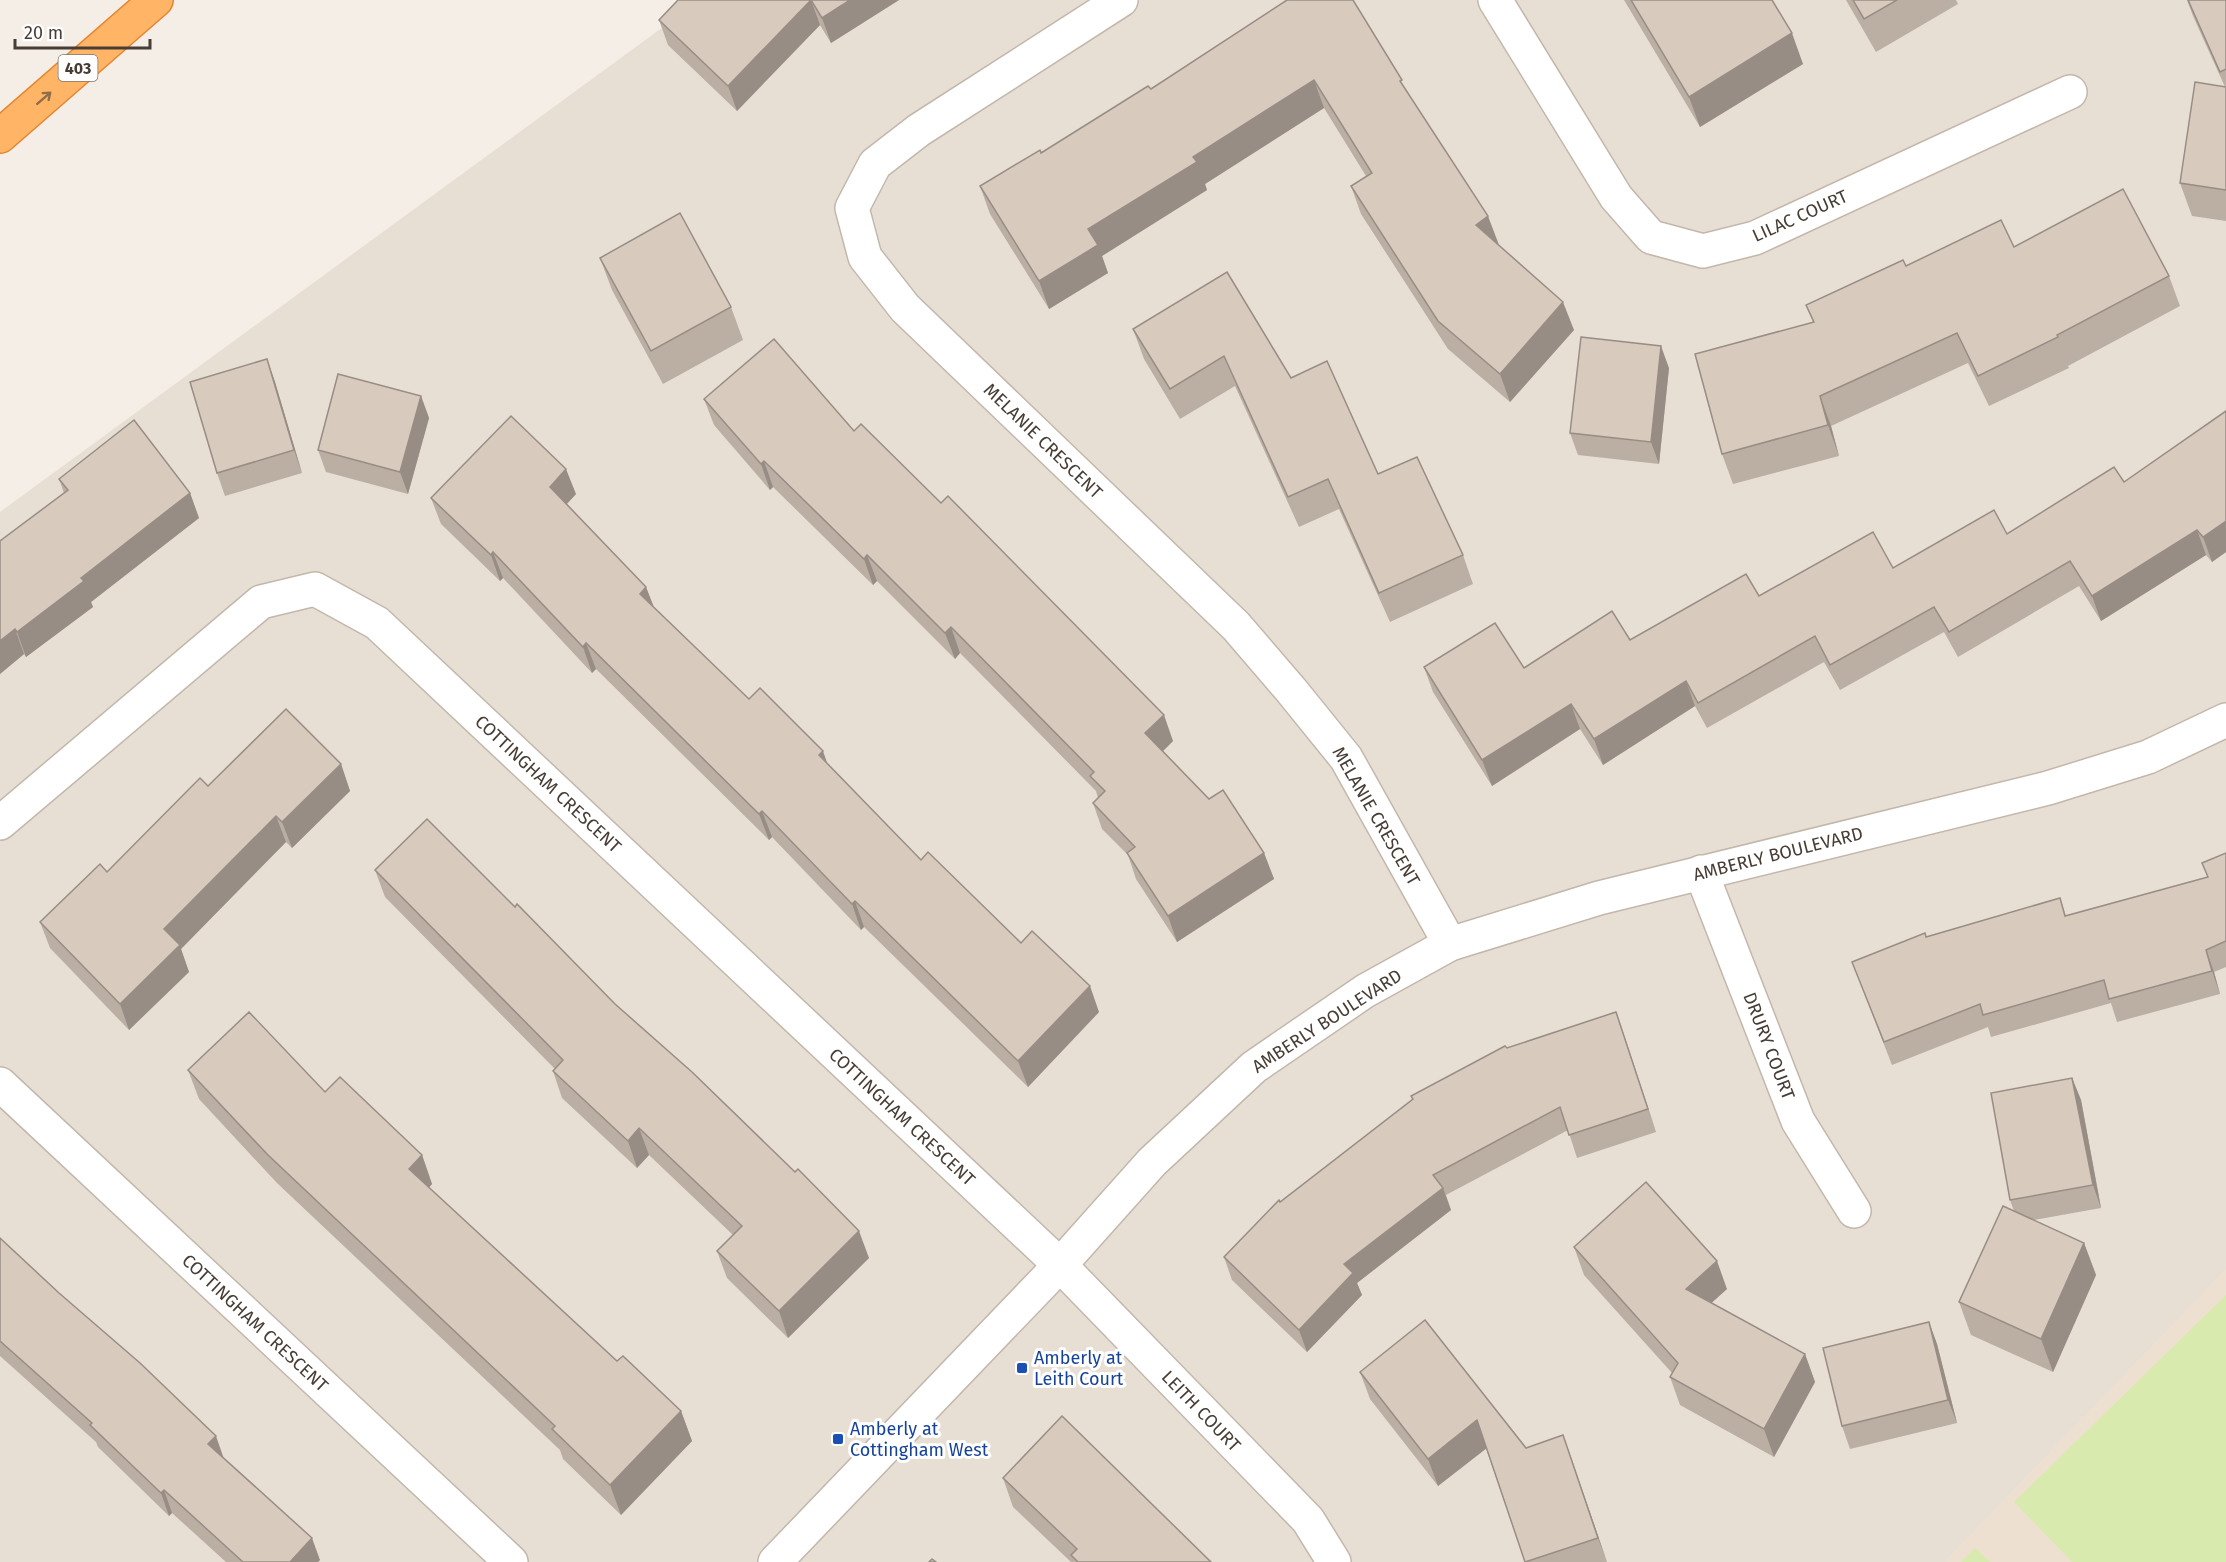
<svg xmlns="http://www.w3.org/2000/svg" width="2226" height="1562" font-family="'Fira Sans',sans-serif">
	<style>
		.residential { fill: #e8dfd4 }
		.education { fill: #eee0d0 }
		.green { fill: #d8eaad }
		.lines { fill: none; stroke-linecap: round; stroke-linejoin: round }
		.minor-casing { stroke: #c3b7ac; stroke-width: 36 }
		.highway-casing { stroke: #e48531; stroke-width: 36 }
		.minor { stroke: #fff; stroke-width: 33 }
		.highway { stroke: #ffb466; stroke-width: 33 }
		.wall { fill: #bbaea3 }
		.shaded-wall { fill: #988d85 }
		.building { fill: #d9cabe; stroke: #988d85; stroke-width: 1.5 }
		.oneway { stroke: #916d49 }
		.transit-dot { fill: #1a4fb4; stroke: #fff; stroke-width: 2 }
		.labels { text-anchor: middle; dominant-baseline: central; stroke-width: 6; stroke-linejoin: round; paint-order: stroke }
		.shield { fill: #fff; stroke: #7e7772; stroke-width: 1.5 }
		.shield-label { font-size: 16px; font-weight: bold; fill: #473d35 }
		.street-label { font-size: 18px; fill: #473d35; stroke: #fff }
		.transit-label { font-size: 18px; fill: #164399; stroke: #fff; text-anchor: start }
	</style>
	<rect width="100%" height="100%" fill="#f4eee6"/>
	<path class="residential" d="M 700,0 L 2226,0 L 2226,1562 L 0,1562 L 0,512 Z"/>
	<path class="education" d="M 2226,1269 L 2226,1562 L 1944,1562 Z"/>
	<g class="green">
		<path d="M 2226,1295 L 2226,1562 L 2072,1562 L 2014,1502 Z"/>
		<path d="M 1975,1548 L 1990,1562 L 1961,1562 Z"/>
	</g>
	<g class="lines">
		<defs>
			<g id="minor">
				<path d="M 1121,0 L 919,130 L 875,164 L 852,208 L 865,257 L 905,308 L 1236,626 L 1291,690 L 1346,758 L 1450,944"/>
				<path d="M 1495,0 L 1616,197 L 1651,237 L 1703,251 L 1755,238 L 2070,92"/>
				<path d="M 0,823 L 261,602 L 315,589 L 377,623 L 1060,1265 L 1308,1520 L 1334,1562"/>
				<path d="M 1701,872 L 1798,1121 L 1854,1211"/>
				<path d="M 0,1084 L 511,1562"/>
				<path d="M 775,1562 L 1060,1265 L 1152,1162 L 1254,1067 L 1365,991 L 1450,944 L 1599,898 L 2048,788 L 2148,757 L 2226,720"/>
			</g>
			<path id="highway" d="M 0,136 L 156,0"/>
		</defs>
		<use href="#minor" class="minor-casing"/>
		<use href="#highway" class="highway-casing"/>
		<use href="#minor" class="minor"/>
		<use href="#highway" class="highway"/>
	</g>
	<g class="wall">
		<path d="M 678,0 L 899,0 L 831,43 L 820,25 L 737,111 L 668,45 L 659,20 Z"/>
		<path d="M 1287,0 L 1406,89 L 1498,245 L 1574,330 L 1510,402 L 1448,349 L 1361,214 L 1351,186 L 1366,176 L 1324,108 L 1205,184 L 1207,190 L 1102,256 L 1108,273 L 1049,309 L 990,214 L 980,186 L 1041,153 L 1151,89 Z"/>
		<path d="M 1624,0 L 1772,0 L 1803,64 L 1700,127 Z"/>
		<path d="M 1846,0 L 1956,0 L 1958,4 L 1876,52 Z"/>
		<path d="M 2187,0 L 2226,0 L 2226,221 L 2192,216 L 2180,183 L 2225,87 L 2193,16 Z"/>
		<path d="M 2014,247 L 2169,276 L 2180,306 L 2068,366 L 2069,368 L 1989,406 L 1968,363 L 1831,426 L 1839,456 L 1733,484 L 1722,454 L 1813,322 L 1806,305 L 1906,266 Z"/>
		<path d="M 600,258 L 731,307 L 743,340 L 663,384 L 612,290 Z"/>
		<path d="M 1227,272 L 1291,378 L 1378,474 L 1463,555 L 1473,584 L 1390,622 L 1339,509 L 1299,527 L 1235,386 L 1180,419 L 1144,359 L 1133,329 Z"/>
		<path d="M 267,359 L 275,382 L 302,473 L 225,496 L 217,473 Z"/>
		<path d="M 1669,368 L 1659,464 L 1578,455 L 1570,433 Z"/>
		<path d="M 421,396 L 429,418 L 408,494 L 326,472 L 318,450 Z"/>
		<path d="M 704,399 L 854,431 L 1173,741 L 1163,751 L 1209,799 L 1264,853 L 1274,879 L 1177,942 L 1136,879 L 1128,855 L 1102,829 L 1093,803 L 1098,798 L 1096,791 L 960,653 L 955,659 L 877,581 L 873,585 L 773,487 L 770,490 L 714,425 Z"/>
		<path d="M 2226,411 L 2226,552 L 2212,562 L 2206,555 L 2101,621 L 2079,586 L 1958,657 L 1944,632 L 1840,690 L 1824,662 L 1707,728 L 1695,706 L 1603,765 L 1580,729 L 1492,786 L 1433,692 L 1424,667 L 1524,668 L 1630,640 L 1759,596 L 1893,568 L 2007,534 L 2124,482 Z"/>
		<path d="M 59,479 L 190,493 L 199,518 L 91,602 L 93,607 L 26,657 L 24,654 L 0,674 L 0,541 L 64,493 Z"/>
		<path d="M 576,494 L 567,504 L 646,587 L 654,607 L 749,699 L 827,763 L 921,860 L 1021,943 L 1099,1012 L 1028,1087 L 864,927 L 861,930 L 772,837 L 769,840 L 596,669 L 592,673 L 503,578 L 500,581 L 441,524 L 431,498 Z"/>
		<path d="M 341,764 L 350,791 L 292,848 L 286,842 L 181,949 L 189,972 L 129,1030 L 50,948 L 40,922 L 107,872 L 208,786 Z"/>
		<path d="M 2226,853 L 2226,967 L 2214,972 L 2220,994 L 2117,1022 L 2111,1003 L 1991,1037 L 1988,1027 L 1892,1065 L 1852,962 L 1926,937 L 2060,898 L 2066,916 L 2208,877 L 2202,863 Z"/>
		<path d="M 375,870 L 515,907 L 615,1004 L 869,1258 L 788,1338 L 727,1278 L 717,1251 L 733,1235 L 649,1155 L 637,1168 L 562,1098 L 553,1071 L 555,1069 L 385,897 Z"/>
		<path d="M 1616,1012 L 1656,1132 L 1577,1158 L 1568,1130 L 1446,1195 L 1451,1210 L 1357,1283 L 1362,1295 L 1307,1352 L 1232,1280 L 1224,1257 L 1280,1202 L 1507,1048 Z"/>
		<path d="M 188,1070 L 325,1092 L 422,1155 L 432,1184 L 429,1188 L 617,1361 L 681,1411 L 692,1441 L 621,1515 L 563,1459 L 560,1450 L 277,1183 L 199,1099 Z"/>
		<path d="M 2072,1078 L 2081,1100 L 2101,1208 L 2034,1220 L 2084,1243 L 2096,1275 L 2053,1372 L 1971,1335 L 1959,1302 L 2014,1211 L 2010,1200 Z"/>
		<path d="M 0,1238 L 223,1457 L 320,1560 L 318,1562 L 226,1562 L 172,1513 L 169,1516 L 98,1447 L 96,1442 L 0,1356 Z"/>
		<path d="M 1574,1247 L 1727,1289 L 1711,1303 L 1805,1354 L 1815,1382 L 1774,1457 L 1680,1405 L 1670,1377 L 1672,1373 L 1584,1275 Z"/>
		<path d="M 1929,1322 L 1937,1344 L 1957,1423 L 1850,1449 L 1842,1426 Z"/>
		<path d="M 1360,1372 L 1526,1448 L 1563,1435 L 1607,1562 L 1525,1562 L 1486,1448 L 1438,1486 L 1370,1399 Z"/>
		<path d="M 1003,1478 L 1211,1562 L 1071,1562 L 1013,1507 Z"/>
	</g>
	<g class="shaded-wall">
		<path d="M 811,0 L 820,25 L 737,111 L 728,86 Z"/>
		<path d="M 850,0 L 899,0 L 831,43 L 822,18 Z"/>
		<path d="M 1792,33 L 1803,64 L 1700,127 L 1689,97 Z"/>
		<path d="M 1314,80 L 1324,108 L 1205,184 L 1207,190 L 1102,256 L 1108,273 L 1049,309 L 1039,281 L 1088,229 L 1193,157 Z"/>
		<path d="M 1488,216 L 1499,245 L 1476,225 Z"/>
		<path d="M 1563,302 L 1574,330 L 1510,402 L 1500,374 Z"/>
		<path d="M 1661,346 L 1669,368 L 1659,464 L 1651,442 Z"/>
		<path d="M 267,359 L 275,382 L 302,473 L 294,450 Z"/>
		<path d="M 421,396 L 429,418 L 408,494 L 400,472 Z"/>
		<path d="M 1820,396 L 1831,426 L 1839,456 L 1828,425 Z"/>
		<path d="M 764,461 L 773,487 L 770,490 L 761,464 Z"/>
		<path d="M 566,469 L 576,494 L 559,512 L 550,487 Z"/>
		<path d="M 190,493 L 199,518 L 91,602 L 93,607 L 26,657 L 17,632 L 81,578 Z"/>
		<path d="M 2226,521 L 2226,552 L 2212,562 L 2203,537 Z"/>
		<path d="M 2197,530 L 2206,555 L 2101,621 L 2092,596 Z"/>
		<path d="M 493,552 L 503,578 L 500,581 L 491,555 Z"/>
		<path d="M 867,555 L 877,581 L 873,585 L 864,559 Z"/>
		<path d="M 646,587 L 656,613 L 640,594 Z"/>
		<path d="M 951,627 L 960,653 L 955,659 L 945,633 Z"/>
		<path d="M 15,629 L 24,654 L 0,674 L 0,641 Z"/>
		<path d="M 586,643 L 596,669 L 592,673 L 583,647 Z"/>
		<path d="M 1686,681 L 1695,706 L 1603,765 L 1594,739 Z"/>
		<path d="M 1571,704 L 1580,729 L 1492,786 L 1482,760 Z"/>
		<path d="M 1164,715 L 1173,741 L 1155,759 L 1145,733 Z"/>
		<path d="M 823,751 L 832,777 L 819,755 Z"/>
		<path d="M 341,764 L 350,791 L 292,848 L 282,822 Z"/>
		<path d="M 762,811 L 772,837 L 769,840 L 759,814 Z"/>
		<path d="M 276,816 L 286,842 L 181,949 L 189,972 L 129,1030 L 120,1004 L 164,929 Z"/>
		<path d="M 1264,853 L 1274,879 L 1177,942 L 1168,916 Z"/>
		<path d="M 855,901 L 864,927 L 861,930 L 852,904 Z"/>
		<path d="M 2206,950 L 2214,972 L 2220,994 L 2212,971 Z"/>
		<path d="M 1090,986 L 1099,1012 L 1028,1087 L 1018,1061 Z"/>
		<path d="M 1616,1012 L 1624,1035 L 1656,1132 L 1648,1109 Z"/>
		<path d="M 2072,1078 L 2081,1100 L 2101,1208 L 2093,1185 Z"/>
		<path d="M 639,1128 L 649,1155 L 637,1168 L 628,1141 Z"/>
		<path d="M 422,1155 L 432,1184 L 419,1198 L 409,1169 Z"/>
		<path d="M 1443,1188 L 1451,1210 L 1357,1283 L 1362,1295 L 1307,1352 L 1299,1330 L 1344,1264 Z"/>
		<path d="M 859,1231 L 869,1258 L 788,1338 L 779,1311 Z"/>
		<path d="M 2084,1243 L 2096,1275 L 2053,1372 L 2041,1339 Z"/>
		<path d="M 1717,1261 L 1727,1289 L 1696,1317 L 1686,1289 Z"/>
		<path d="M 1929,1322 L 1937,1344 L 1957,1423 L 1948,1400 Z"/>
		<path d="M 1805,1354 L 1815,1382 L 1774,1457 L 1764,1429 Z"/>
		<path d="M 681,1411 L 692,1441 L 621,1515 L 610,1485 Z"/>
		<path d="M 1477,1420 L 1487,1448 L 1438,1486 L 1428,1459 Z"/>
		<path d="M 1563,1435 L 1573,1463 L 1607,1562 L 1598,1538 Z"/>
		<path d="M 216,1436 L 224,1459 L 208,1444 Z"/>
		<path d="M 164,1490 L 172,1513 L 169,1516 L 161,1493 Z"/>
		<path d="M 312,1538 L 320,1560 L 318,1562 L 290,1562 Z"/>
	</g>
	<g class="building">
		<path d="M 678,0 L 811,0 L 728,86 L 659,20 Z"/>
		<path d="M 811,0 L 850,0 L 822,18 Z"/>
		<path d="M 1287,0 L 1353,0 L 1402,80 L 1400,81 L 1488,216 L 1476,225 L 1563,302 L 1500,374 L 1438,321 L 1351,186 L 1372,173 L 1314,80 L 1193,157 L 1197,162 L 1088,229 L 1098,245 L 1039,281 L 980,186 L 1040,150 L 1041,153 L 1148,86 L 1151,89 Z"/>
		<path d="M 1631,0 L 1772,0 L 1792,33 L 1689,97 Z"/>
		<path d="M 1853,0 L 1897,0 L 1864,19 Z"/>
		<path d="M 2188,0 L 2226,0 L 2226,69 L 2220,72 Z"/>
		<path d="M 2195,82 L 2226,87 L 2226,190 L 2180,183 Z"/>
		<path d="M 2123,189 L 2169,276 L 2057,335 L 2058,337 L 1978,376 L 1957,333 L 1820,396 L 1828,425 L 1722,454 L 1695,354 L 1814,322 L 1806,305 L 1903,260 L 1906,266 L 2001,220 L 2014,247 Z"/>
		<path d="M 680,213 L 731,307 L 651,351 L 600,258 Z"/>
		<path d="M 1227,272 L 1291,378 L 1327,361 L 1378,474 L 1417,457 L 1463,555 L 1379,593 L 1328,479 L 1288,497 L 1224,356 L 1170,389 L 1133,329 Z"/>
		<path d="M 1581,337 L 1661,346 L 1651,442 L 1570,433 Z"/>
		<path d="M 774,339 L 854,431 L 861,424 L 941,503 L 948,496 L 1164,715 L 1145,733 L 1209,799 L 1223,790 L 1264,853 L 1168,916 L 1127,853 L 1135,847 L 1093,803 L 1105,791 L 1090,776 L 1094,772 L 951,627 L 945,633 L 867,555 L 864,559 L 764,461 L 761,464 L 704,399 Z"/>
		<path d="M 267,359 L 294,450 L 217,473 L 190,382 Z"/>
		<path d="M 338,374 L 421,396 L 400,472 L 318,450 Z"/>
		<path d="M 2226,411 L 2226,521 L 2203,537 L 2197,530 L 2092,596 L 2070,561 L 1949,632 L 1934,607 L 1830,665 L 1815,636 L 1698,703 L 1686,681 L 1594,739 L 1571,704 L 1482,760 L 1424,667 L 1495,623 L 1524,668 L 1612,611 L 1630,640 L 1746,574 L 1759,596 L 1873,532 L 1893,568 L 1994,510 L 2007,534 L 2114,467 L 2124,482 Z"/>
		<path d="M 511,416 L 566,469 L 550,487 L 646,587 L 640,594 L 749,699 L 760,688 L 823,751 L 819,755 L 921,860 L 928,852 L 1021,943 L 1032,931 L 1090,986 L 1018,1061 L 855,901 L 852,904 L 762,811 L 759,814 L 586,643 L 583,647 L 493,552 L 491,555 L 431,498 Z"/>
		<path d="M 134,420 L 190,493 L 81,578 L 84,581 L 17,632 L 15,629 L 0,641 L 0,541 L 68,490 L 59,479 Z"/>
		<path d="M 286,709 L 341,764 L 282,822 L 276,816 L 164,929 L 180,945 L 120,1004 L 40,922 L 100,864 L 107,872 L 200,778 L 208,786 Z"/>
		<path d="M 427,819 L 515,907 L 517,904 L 615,1004 L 692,1072 L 795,1172 L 798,1169 L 859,1231 L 779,1311 L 717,1251 L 742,1226 L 639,1128 L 628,1141 L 553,1071 L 563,1060 L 375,870 Z"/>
		<path d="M 2226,853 L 2226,941 L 2206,950 L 2212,971 L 2109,999 L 2104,980 L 1983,1015 L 1980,1004 L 1884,1042 L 1852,962 L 1925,933 L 1926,937 L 2060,898 L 2065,916 L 2208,877 L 2202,863 Z"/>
		<path d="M 249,1012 L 325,1092 L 340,1077 L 422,1155 L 409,1169 L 617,1361 L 623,1356 L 681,1411 L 610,1485 L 552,1429 L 555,1426 L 267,1154 L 188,1070 Z"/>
		<path d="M 1616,1012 L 1648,1109 L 1569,1135 L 1560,1107 L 1433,1175 L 1443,1188 L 1344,1264 L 1353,1273 L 1299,1330 L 1224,1257 L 1279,1200 L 1280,1202 L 1413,1099 L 1411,1096 L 1505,1046 L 1507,1048 Z"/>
		<path d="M 2072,1078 L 2093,1185 L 2010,1200 L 1991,1093 Z"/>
		<path d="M 1646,1182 L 1717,1261 L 1686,1289 L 1805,1354 L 1764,1429 L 1670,1377 L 1678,1363 L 1574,1247 Z"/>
		<path d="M 2003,1206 L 2084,1243 L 2041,1339 L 1959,1302 Z"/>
		<path d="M 0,1238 L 59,1293 L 140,1363 L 216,1436 L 208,1444 L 312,1538 L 290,1562 L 243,1562 L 164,1490 L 161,1493 L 90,1425 L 92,1423 L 0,1341 Z"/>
		<path d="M 1425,1320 L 1526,1448 L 1563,1435 L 1598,1538 L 1525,1562 L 1477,1420 L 1428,1459 L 1360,1372 Z"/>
		<path d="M 1929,1322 L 1948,1400 L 1842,1426 L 1823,1348 Z"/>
		<path d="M 1062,1416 L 1211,1562 L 1078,1562 L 1071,1555 L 1077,1549 L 1003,1478 Z"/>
		<path d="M 932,1559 L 936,1562 L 929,1562 Z"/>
	</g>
	<defs><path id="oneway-shaft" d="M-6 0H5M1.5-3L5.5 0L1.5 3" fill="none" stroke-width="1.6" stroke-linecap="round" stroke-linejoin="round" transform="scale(1.5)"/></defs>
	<use class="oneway" href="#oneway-shaft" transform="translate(44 98) rotate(-41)"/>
	<g class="transit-dot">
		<rect x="1016" y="1362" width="12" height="12" rx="3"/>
		<rect x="832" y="1433" width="12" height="12" rx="3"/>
	</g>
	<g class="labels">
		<rect class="shield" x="58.5" y="55" width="39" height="26" rx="4.5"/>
		<g class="shield-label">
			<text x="78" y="68">403</text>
		</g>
		<g class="street-label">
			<text transform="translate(1800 216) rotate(-24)">LILAC COURT</text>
			<text transform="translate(1043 441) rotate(44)">MELANIE CRESCENT</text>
			<text transform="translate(548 784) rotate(43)">COTTINGHAM CRESCENT</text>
			<text transform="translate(1376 816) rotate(60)">MELANIE CRESCENT</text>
			<text transform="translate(1778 854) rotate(-14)">AMBERLY BOULEVARD</text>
			<text transform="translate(1327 1021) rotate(-33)">AMBERLY BOULEVARD</text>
			<text transform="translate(1769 1046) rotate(69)">DRURY COURT</text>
			<text transform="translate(902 1117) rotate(43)">COTTINGHAM CRESCENT</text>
			<text transform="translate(255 1323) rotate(43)">COTTINGHAM CRESCENT</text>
			<text transform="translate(1201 1411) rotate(46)">LEITH COURT</text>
		</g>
		<g class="transit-label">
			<text x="1034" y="1358">Amberly at<tspan x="1034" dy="21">Leith Court</tspan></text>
			<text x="850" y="1429">Amberly at<tspan x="850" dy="21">Cottingham West</tspan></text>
		</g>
	</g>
	<path d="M15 39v9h135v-9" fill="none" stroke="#473d35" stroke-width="3"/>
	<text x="24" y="39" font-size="18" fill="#473d35" stroke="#ffffff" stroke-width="4.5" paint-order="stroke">20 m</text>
</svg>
